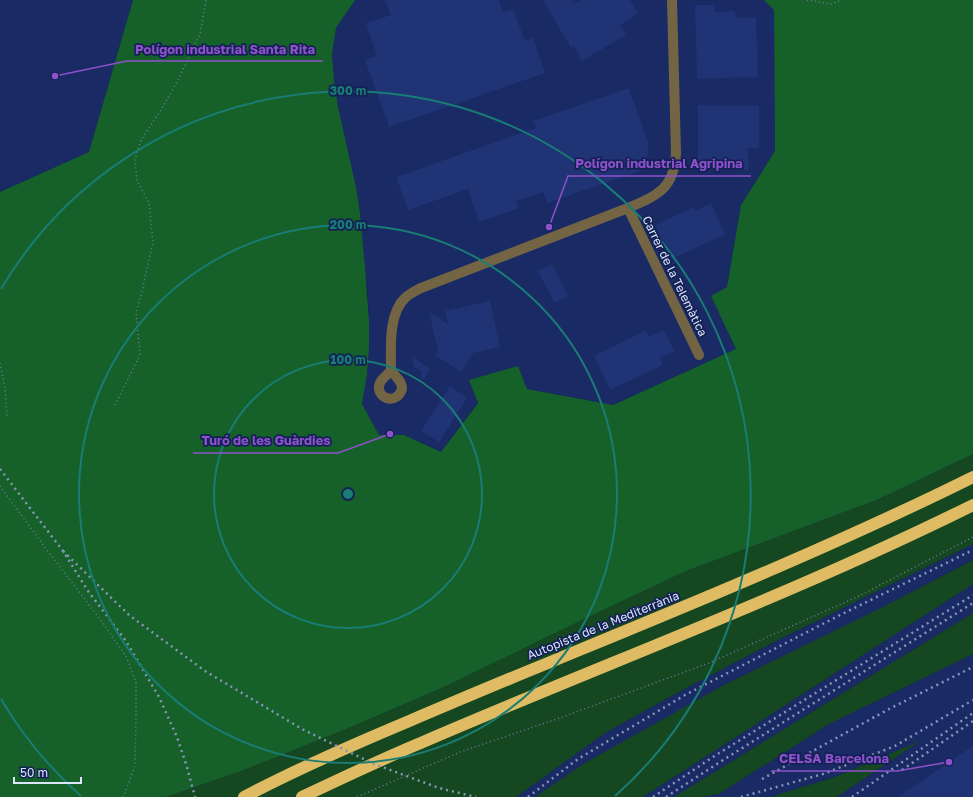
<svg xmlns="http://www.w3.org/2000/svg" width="973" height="797" font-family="'Golos Text',sans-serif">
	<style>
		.built { fill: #1a2a64 }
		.green { fill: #154820 }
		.forest { fill: #156129 }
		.building { fill: #203374 }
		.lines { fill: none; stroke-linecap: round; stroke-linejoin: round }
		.path { stroke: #6f7aa0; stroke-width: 1.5; stroke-dasharray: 1 3; stroke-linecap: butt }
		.minor { stroke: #736544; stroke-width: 10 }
		.highway { stroke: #dfbb64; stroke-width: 12 }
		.rail { stroke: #8995b6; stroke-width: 2.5; stroke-dasharray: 2 4; stroke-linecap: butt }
		.ring { fill: none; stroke: #197c75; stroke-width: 2 }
		.labels { text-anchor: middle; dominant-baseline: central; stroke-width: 3.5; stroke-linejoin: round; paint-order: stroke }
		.street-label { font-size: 12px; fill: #dce5f9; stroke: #132155 }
		.centre { fill: #197c75; stroke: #132155; stroke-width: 2 }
		.ring-label { font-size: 12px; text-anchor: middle; font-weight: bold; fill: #197c75; stroke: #132155; stroke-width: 3.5; stroke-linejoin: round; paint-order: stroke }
		.leader { fill: none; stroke: #8e51cb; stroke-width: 1.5 }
		.callout-dot { fill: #8e51cb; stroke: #132155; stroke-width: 1.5 }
		.callout-label { font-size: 13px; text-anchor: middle; font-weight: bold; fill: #8e51cb; stroke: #132155; stroke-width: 3.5; stroke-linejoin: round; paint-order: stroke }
	</style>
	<rect width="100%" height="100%" fill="#132155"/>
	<g class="built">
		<path d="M 0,0 L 133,0 L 89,152 L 0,192 Z"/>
		<path d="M 355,0 L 764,0 L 774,10 L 775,151 L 741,205 L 727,287 L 712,297 L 736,349 L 613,405 L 527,389 L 518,366 L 478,402 L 441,452 L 404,435 L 379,435 L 362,404 L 367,375 L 369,348 L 369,321 L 368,294 L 350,160 L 338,107 L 334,80 L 332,54 L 336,28 Z"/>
		<path d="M 973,544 L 973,560 L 585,763 L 535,797 L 516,797 L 605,733 L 677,693 L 778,640 Z"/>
		<path d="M 973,584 L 973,613 L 674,797 L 643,797 Z"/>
		<path d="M 973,654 L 973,797 L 837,797 L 917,743 L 835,777 L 770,797 L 702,797 L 719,794 L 829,724 Z"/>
	</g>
	<g class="green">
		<path d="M 973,454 L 973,544 L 778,640 L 677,693 L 605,733 L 516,797 L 166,797 L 244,770 L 344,730 L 444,687 L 582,620 L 686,571 L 879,499 Z"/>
		<path d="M 973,560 L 973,584 L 643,797 L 535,797 L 585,763 L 724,685 L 881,608 Z"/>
		<path d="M 973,613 L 973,654 L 829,724 L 719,794 L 702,797 L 674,797 Z"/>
		<path d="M 920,741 L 837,797 L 770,797 L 835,777 Z"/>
	</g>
	<path class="forest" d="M 133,0 L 355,0 L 336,28 L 332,54 L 334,80 L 338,107 L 356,187 L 360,214 L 365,267 L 369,321 L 369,348 L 367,375 L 362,404 L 379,435 L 404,435 L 441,452 L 478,403 L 469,380 L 518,366 L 527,389 L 613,405 L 736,349 L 711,296 L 727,287 L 741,205 L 775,151 L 774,10 L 764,0 L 973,0 L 973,454 L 879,499 L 686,571 L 582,620 L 444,687 L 344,730 L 244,770 L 166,797 L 0,797 L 0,192 L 89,152 Z"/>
	<g class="building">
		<path d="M 385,0 L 499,0 L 503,12 L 513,9 L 525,41 L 533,38 L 545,73 L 389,127 L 365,60 L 377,56 L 366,23 L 391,15 Z"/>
		<path d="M 543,0 L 572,0 L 574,4 L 580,0 L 630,0 L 638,14 L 620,25 L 626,35 L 582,61 L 574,46 L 571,48 Z"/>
		<path d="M 695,5 L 715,5 L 715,12 L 735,11 L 736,18 L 756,17 L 758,77 L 697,79 Z"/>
		<path d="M 629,88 L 648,142 L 647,169 L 547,203 L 543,192 L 516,201 L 519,208 L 479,222 L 468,189 L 408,210 L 396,177 L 536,128 L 533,121 Z"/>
		<path d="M 698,105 L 759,106 L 759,148 L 748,148 L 749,170 L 698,170 Z"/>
		<path d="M 711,203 L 725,234 L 672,259 L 655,225 L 694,207 L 696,211 Z"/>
		<path d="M 552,264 L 568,296 L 555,303 L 538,271 Z"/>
		<path d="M 490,301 L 500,347 L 473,353 L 461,372 L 435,355 L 438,351 L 429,312 L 448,324 L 445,311 Z"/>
		<path d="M 646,330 L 649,337 L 664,330 L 674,351 L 660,358 L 663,365 L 610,390 L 594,356 Z"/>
		<path d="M 412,357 L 430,369 L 423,381 L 421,371 L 414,367 Z"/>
		<path d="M 450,386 L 467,398 L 439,442 L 421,431 Z"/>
		<path d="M 973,746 L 973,797 L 898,797 Z"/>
	</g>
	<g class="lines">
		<g class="path">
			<path d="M 807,0 L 831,4 L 842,0"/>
			<path d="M 0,363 L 5,388 L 7,417"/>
			<path d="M 115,405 L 140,355 L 136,313 L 142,291 L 153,242 L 149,203 L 137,181 L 135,160 L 140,142 L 164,105 L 178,80 L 200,34 L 206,0"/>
			<path d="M 0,486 L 47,550 L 103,623 L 126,656 L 136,682 L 136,718 L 135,765 L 128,785 L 123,797"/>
			<path d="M 357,797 L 460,752 L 557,719 L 709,663 L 859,596 L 973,537"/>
		</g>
		<g class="minor">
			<path d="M 628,208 L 699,355"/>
			<path d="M 391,370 C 391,349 388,314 405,298 C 409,294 415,291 421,288 L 628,208 C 658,195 674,189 676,153 L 672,0"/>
			<path d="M 391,370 C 395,377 402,380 402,389 C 396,407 374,397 380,383 C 382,378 388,375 391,370 Z"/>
		</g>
		<g class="highway">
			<path d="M 244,797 C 297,769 352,745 407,722 C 454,702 501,682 548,663 C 691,604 834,546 973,477"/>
			<path d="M 302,797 C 342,778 382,759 423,742 C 606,663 794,594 973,505"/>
		</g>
		<g class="rail">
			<path d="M 0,469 L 63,551 L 88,591 L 126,641 L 159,697 L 177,737 L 187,767 L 195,797"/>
			<path d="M 63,551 L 129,615 L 205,671 L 302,729 L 374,764 L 439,788 L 476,797"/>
			<path d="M 902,770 L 973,721"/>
			<path d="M 762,779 L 889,709 L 973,667"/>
			<path d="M 528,797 L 578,759 L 685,695 L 844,613 L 973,550"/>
			<path d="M 653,797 L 716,755 L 973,595"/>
			<path d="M 666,797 L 720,762 L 973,603"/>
			<path d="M 741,797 L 823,774 L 895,746 L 973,700"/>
			<path d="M 852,797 L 973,713"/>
		</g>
	</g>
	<g class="ring">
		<circle cx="348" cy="494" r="134"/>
		<circle cx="348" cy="494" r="269"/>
		<path d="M81 796A403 403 0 0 1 1 699M1 289A403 403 0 1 1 615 796"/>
	</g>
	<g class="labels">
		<g class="street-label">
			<text transform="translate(675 276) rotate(64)">Carrer de la Telemàtica</text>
			<text transform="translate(603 625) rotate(-22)">Autopista de la Mediterrània</text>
		</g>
	</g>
	<circle cx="348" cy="494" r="6" class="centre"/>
	<g class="ring-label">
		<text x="348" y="95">300 m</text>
		<text x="348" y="229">200 m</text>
		<text x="348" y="364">100 m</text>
	</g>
	<path class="leader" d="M55 76L127 61H323M549 227L568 176H751M390 434L338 453H193M949 762L897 771H771"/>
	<g class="callout-dot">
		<circle cx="55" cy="76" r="4"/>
		<circle cx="549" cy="227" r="4"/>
		<circle cx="390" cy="434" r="4"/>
		<circle cx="949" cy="762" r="4"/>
	</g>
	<g class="callout-label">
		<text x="225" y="54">Polígon industrial Santa Rita</text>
		<text x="659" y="168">Polígon industrial Agripina</text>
		<text x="266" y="445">Turó de les Guàrdies</text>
		<text x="834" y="763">CELSA Barcelona</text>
	</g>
	<path d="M14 777v6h67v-6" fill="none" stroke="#dce5f9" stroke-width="2"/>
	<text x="20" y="777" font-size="12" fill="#dce5f9" stroke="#132155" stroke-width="3" paint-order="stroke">50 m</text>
</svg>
